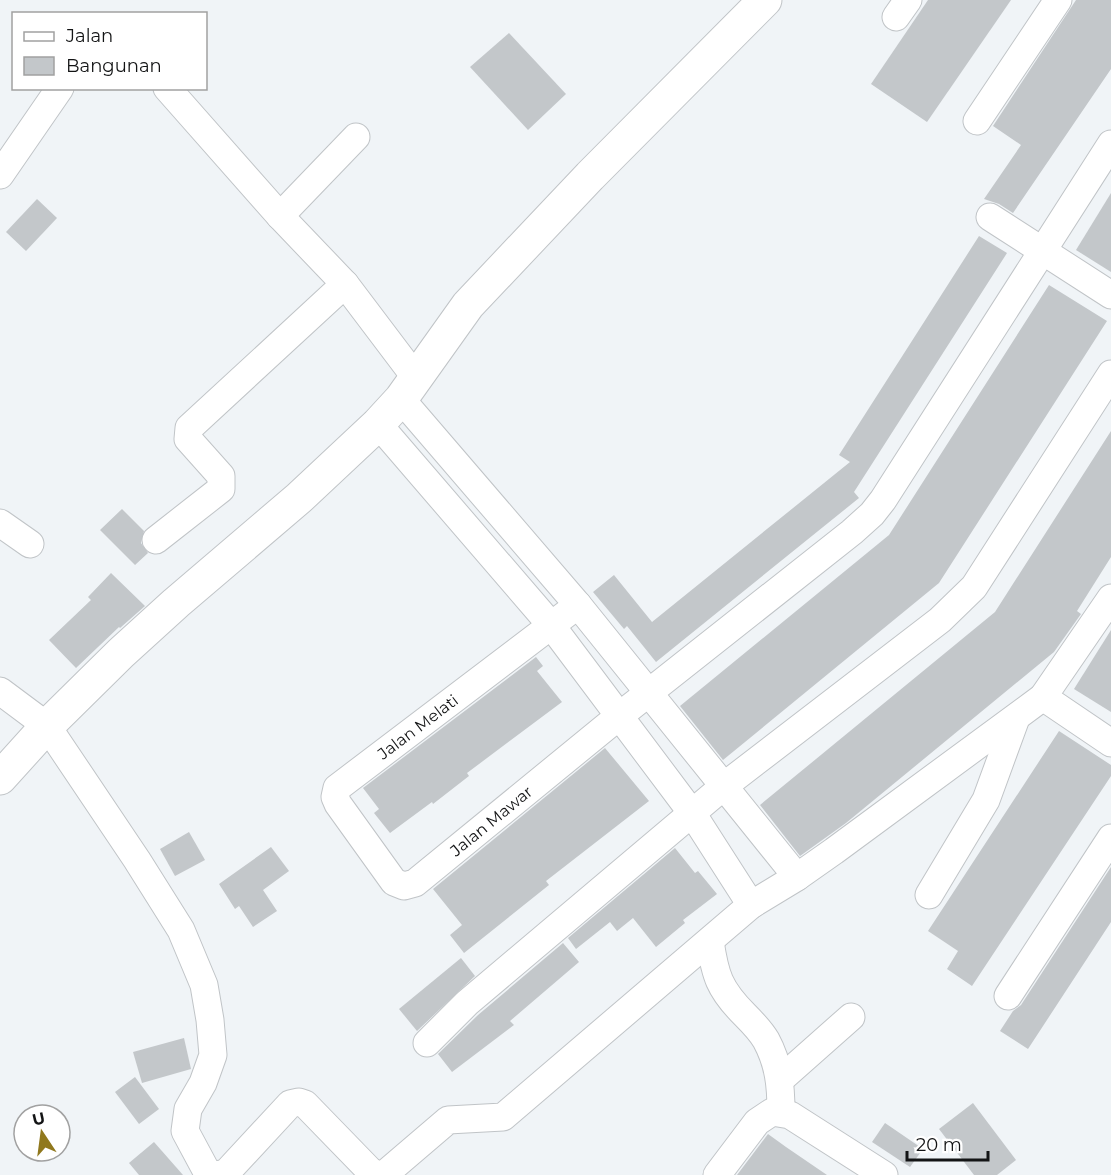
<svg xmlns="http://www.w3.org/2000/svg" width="1111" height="1175" font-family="Montserrat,sans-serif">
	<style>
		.building { fill: #c3c7ca }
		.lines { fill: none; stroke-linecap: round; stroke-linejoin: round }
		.street-casing { stroke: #c0c4c7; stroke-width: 29 }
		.secondary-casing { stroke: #c0c4c7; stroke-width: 35 }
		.street { stroke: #fff; stroke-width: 27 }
		.secondary { stroke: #fff; stroke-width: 33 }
		.labels { text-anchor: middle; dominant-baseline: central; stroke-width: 4.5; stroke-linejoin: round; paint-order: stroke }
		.street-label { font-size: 16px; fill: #131415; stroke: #fff }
	</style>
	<rect width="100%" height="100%" fill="#f0f4f7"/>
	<g class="building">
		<path d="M 928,0 L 1011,0 L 927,122 L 871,84 Z"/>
		<path d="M 1076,0 L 1111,0 L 1111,69 L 1013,213 L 999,204 L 984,199 L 1021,145 L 993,126 Z"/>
		<path d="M 509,33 L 566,94 L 528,130 L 470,67 Z"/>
		<path d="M 1111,193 L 1111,272 L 1076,250 Z"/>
		<path d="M 37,199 L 57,218 L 26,251 L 6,232 Z"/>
		<path d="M 979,236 L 1007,253 L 854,492 L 859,498 L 656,662 L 627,626 L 624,629 L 593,592 L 614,575 L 652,622 L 850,462 L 839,455 Z"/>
		<path d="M 1049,285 L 1107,321 L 939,583 L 723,760 L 680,706 L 889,535 Z"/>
		<path d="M 1111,431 L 1111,557 L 1077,611 L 1081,614 L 1054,652 L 846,823 L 800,856 L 760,805 L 995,612 Z"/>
		<path d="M 122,509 L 144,531 L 141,543 L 148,553 L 135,565 L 100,530 Z"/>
		<path d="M 111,573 L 145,606 L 120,628 L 119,627 L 76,668 L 49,640 L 91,600 L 88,597 Z"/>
		<path d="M 1111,630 L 1111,712 L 1074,689 Z"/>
		<path d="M 536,657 L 543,666 L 537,671 L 562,702 L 467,773 L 469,776 L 433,804 L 432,802 L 390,833 L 374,813 L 379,809 L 363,788 Z"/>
		<path d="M 1059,731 L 1111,765 L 1111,776 L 972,986 L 947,969 L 958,951 L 928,931 Z"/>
		<path d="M 605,748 L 649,801 L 546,881 L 549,885 L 464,953 L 450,935 L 462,925 L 433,889 Z"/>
		<path d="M 189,832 L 205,860 L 175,876 L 160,849 Z"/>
		<path d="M 271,847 L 289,871 L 263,890 L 277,911 L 253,927 L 239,906 L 235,909 L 219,884 Z"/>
		<path d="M 675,848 L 695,873 L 698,871 L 717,894 L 683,920 L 685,923 L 656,947 L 633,918 L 617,931 L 610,922 L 576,949 L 568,938 Z"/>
		<path d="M 1111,867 L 1111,922 L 1028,1049 L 1000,1031 L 1013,1011 L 1021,1005 Z"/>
		<path d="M 563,943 L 579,962 L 510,1021 L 514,1025 L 452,1072 L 438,1054 L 478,1015 Z"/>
		<path d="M 461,958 L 475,976 L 417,1031 L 399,1009 Z"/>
		<path d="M 184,1038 L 191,1069 L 142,1083 L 133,1052 Z"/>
		<path d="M 135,1077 L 159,1109 L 139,1124 L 115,1092 Z"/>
		<path d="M 973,1103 L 1016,1160 L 997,1175 L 974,1175 L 939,1129 Z"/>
		<path d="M 885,1123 L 923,1149 L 910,1167 L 872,1142 Z"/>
		<path d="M 768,1134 L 786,1147 L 827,1175 L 737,1175 Z"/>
		<path d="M 154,1142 L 183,1175 L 139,1175 L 129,1163 Z"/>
	</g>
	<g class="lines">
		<defs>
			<g id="street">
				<path d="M 896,17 L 908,0"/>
				<path d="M 167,88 L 280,216 L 345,284 L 416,378"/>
				<path d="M 977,121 L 1058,0"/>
				<path d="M 0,175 L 60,88"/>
				<path d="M 280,216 L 356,137"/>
				<path d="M 990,217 L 1111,295"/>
				<path d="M 401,399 L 578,605 L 797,877"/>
				<path d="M 378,424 L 551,625 L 692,813 L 751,905"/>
				<path d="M 0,523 L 30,544"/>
				<path d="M 156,540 L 221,489 L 221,476 L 188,439 L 189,428 L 345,284"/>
				<path id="s1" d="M 578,605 L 337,788 L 335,797 L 338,804 L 394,882 L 404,886 L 415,883 L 618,717 L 852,532 L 872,514 L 883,500 L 1111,144"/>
				<path d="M 0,691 L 47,726 L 137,860 L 181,930 L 204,985 L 210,1020 L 213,1055 L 203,1083 L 188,1109 L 185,1131 L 207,1172 L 216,1175 L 226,1173 L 290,1104 L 299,1102 L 305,1104 L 374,1175 L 386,1173 L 448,1120 L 503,1117 L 751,905 L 797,877 L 834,851 L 1043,697 L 1111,598"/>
				<path d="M 1043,697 L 1111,743"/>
				<path d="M 929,895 L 986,800 L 1016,718"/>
				<path d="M 710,941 C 715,975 719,989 745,1015 C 753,1023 760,1030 766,1040 C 779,1064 781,1086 781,1112"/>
				<path d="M 1008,996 L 1111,838"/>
				<path d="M 427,1043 L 467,1003 L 724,786 L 940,620 L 974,587 L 1111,374"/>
				<path d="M 781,1079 L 851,1017"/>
				<path d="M 717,1175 L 757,1122 L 772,1112 L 790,1115 L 884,1175"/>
			</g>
			<path id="secondary" d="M 0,778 L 47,726 L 121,653 L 176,603 L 299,498 L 378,424 L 401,399 L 468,305 L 590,176 L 765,0"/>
		</defs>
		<use href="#street" class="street-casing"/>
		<use href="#secondary" class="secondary-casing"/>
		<use href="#street" class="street"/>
		<use href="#secondary" class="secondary"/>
	</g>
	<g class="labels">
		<g class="street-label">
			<text transform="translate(418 727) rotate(-37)">Jalan Melati</text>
			<text stroke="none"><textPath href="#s1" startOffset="536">Jalan Mawar</textPath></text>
		</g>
	</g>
	<rect x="12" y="12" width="195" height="78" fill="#ffffff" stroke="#a1a1a1" stroke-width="1.5"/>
	<rect x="24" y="32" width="30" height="9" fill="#ffffff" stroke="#a1a1a1" stroke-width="1.5"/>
	<text x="66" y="42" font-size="18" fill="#131415">Jalan</text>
	<rect x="24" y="57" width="30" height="18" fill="#c3c7ca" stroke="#a1a1a1" stroke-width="1.5"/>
	<text x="66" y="72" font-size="18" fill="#131415">Bangunan</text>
	<g transform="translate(42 1133) rotate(347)"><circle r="28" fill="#ffffff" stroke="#a1a1a1" stroke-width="1.5"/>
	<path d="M0-4.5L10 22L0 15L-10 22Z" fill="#90781d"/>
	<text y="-9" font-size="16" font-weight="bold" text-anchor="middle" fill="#131415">U</text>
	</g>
	<path d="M907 1151v9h81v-9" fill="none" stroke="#131415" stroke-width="3"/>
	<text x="916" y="1151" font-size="18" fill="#131415" stroke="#ffffff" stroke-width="4.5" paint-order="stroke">20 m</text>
</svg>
